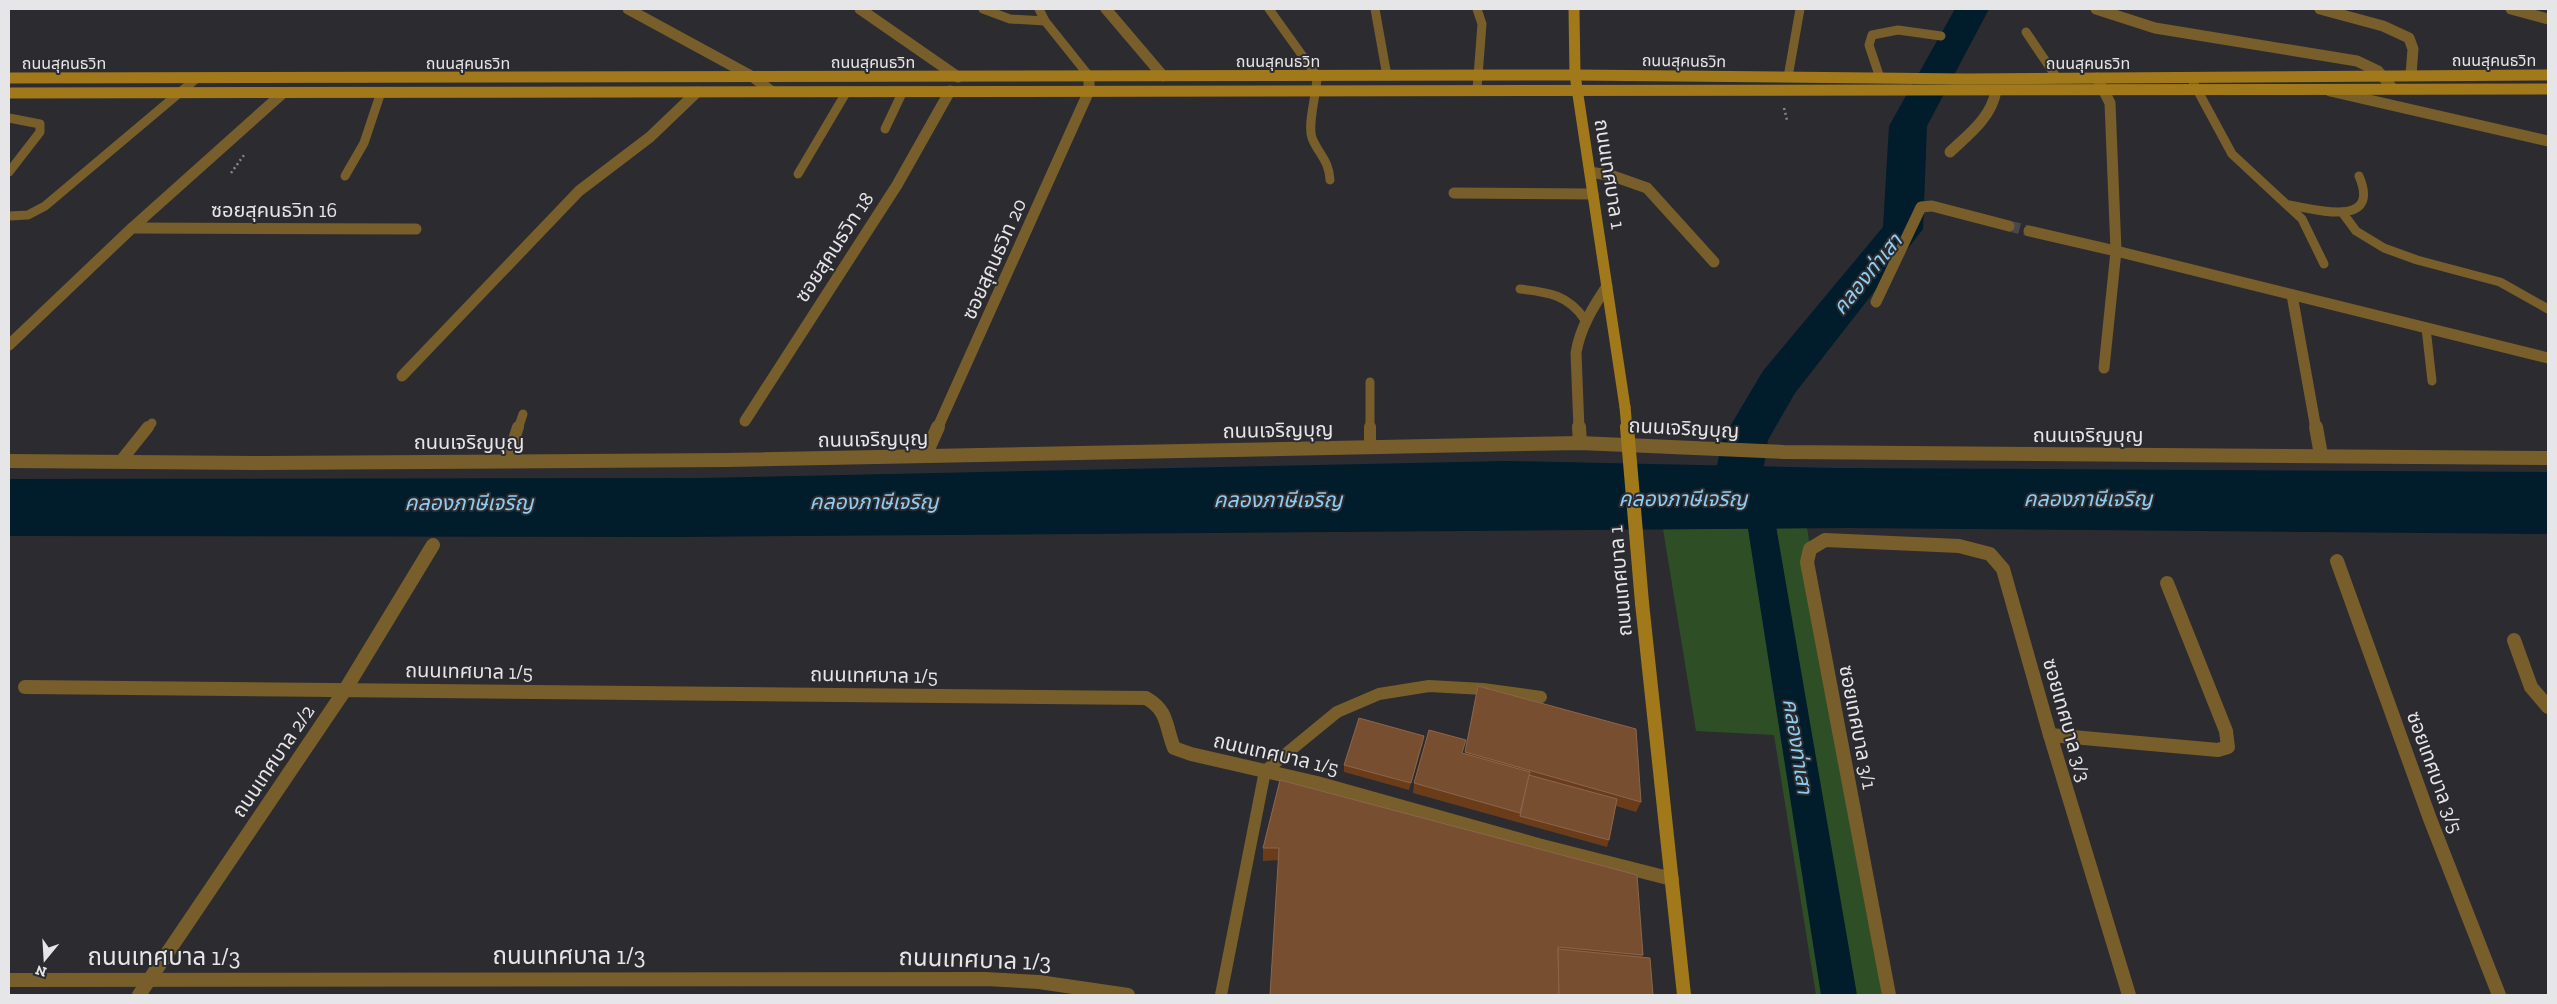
<svg xmlns="http://www.w3.org/2000/svg" width="2557" height="1004" font-family="'Zilla Slab','Noto Sans Thai',serif">
	<style>
		.green { fill: #2e4f26 }
		.water { fill: #011c2a }
		.lines { fill: none; stroke-linecap: round; stroke-linejoin: round }
		.canal { fill: #011c2a; fill-rule: evenodd }
		.river { fill: #011c2a; fill-rule: evenodd }
		.street-tunnel { stroke: #48474b; stroke-width: 11; stroke-dasharray: 11 5; stroke-linecap: butt }
		.path { stroke: #878689; stroke-width: 2.5; stroke-dasharray: 2 3; stroke-linecap: butt }
		.lane-far1 { stroke: #775e2a; stroke-width: 9 }
		.lane { stroke: #775e2a; stroke-width: 12 }
		.street-far1 { stroke: #775e2a; stroke-width: 11 }
		.street { stroke: #775e2a; stroke-width: 14 }
		.secondary-far1 { stroke: #a1791a; stroke-width: 11 }
		.secondary { stroke: #a1791a; stroke-width: 14 }
		.secondary-bridge-far1 { stroke: #a1791a; stroke-width: 11 }
		.secondary-bridge { stroke: #a1791a; stroke-width: 14 }
		.wall { fill: #6b3c1a }
		.shaded-wall { fill: #4c2d19 }
		.building { fill: #784e31; stroke: #8a664d }
		.labels { text-anchor: middle; dominant-baseline: central; stroke-width: 4; stroke-linejoin: round; paint-order: stroke }
		.far-street-label { font-size: 16px; fill: #e6e5e8; stroke: #2c2b2f }
		.street-label { font-size: 20px; fill: #e6e5e8; stroke: #2c2b2f }
		.water-label { font-size: 21px; font-style: italic; fill: #8dcdf2; stroke: #2c2b2f }
		.near-street-label { font-size: 24px; fill: #e6e5e8; stroke: #2c2b2f }
	</style>
	<rect width="100%" height="100%" fill="#2c2b2f"/>
	<path class="green" d="M 1807,528 L 1882,995 L 1816,995 L 1774,735 L 1696,731 L 1663,529 Z"/>
	<path class="water" d="M 1508,461 L 1836,468 L 2548,472 L 2548,534 L 1848,528 L 679,537 L 9,536 L 9,479 L 699,478 Z"/>
	<g class="lines">
		<path class="canal" d="M 1757,486 L 1767,489 L 1771,497 L 1857,995 L 1821,995 L 1743,497 L 1747,489 Z"/>
		<path class="river" d="M 1955,9 L 1989,9 L 1927,126 L 1923,229 L 1795,393 L 1768,440 L 1759,497 L 1752,510 L 1735,515 L 1718,510 L 1711,497 L 1722,440 L 1729,428 L 1763,371 L 1883,227 L 1889,126 Z"/>
		<path class="street-tunnel" d="M 2009,226 L 2029,231"/>
		<g class="path">
			<path d="M 1784,108 L 1787,120"/>
			<path d="M 231,173 L 244,155"/>
		</g>
		<g class="lane-far1">
			<path d="M 983,9 L 1010,19 L 1045,21"/>
			<path d="M 1039,9 L 1045,21 L 1089,76"/>
			<path d="M 1269,9 L 1317,76 C 1317,93 1307,124 1312,138 C 1319,155 1329,160 1330,180"/>
			<path d="M 1375,9 L 1387,76"/>
			<path d="M 1477,9 L 1482,24 L 1477,89"/>
			<path d="M 2026,32 L 2057,78"/>
			<path d="M 1788,77 L 1800,9"/>
			<path d="M 1880,78 L 1869,45 L 1872,35 L 1898,30 L 1941,36"/>
			<path d="M 2193,82 L 2232,154 L 2302,219 L 2324,264"/>
			<path d="M 9,118 L 40,124 L 40,132 L 9,172"/>
			<path d="M 885,129 L 903,91"/>
			<path d="M 798,174 L 847,91"/>
			<path d="M 345,176 L 364,143 L 381,92"/>
			<path d="M 2289,205 C 2318,210 2381,228 2359,176"/>
			<path d="M 2342,212 L 2356,231 L 2384,248 L 2417,260 L 2500,282 L 2548,309"/>
			<path d="M 9,216 L 28,215 L 45,206 L 197,78"/>
			<path d="M 1520,289 C 1548,292 1569,295 1585,320"/>
			<path d="M 2426,328 L 2432,381"/>
			<path d="M 1370,382 L 1370,429"/>
			<path d="M 147,429 L 152,423"/>
			<path d="M 518,429 L 523,414"/>
		</g>
		<g class="lane">
			<path d="M 1370,427 L 1370,447"/>
			<path d="M 507,461 L 518,427"/>
			<path d="M 120,462 L 148,427"/>
			<path d="M 1221,995 L 1265,771 L 1337,712 L 1379,694 L 1429,686 L 1483,689 L 1541,697"/>
		</g>
		<g class="street-far1">
			<path d="M 628,9 L 753,77 L 771,91"/>
			<path d="M 860,9 L 958,77"/>
			<path d="M 1106,9 L 1163,76"/>
			<path d="M 2096,9 L 2155,28 L 2357,61 L 2378,71 L 2393,89"/>
			<path d="M 2320,9 L 2383,26 L 2409,38 L 2413,49 L 2411,75"/>
			<path d="M 2511,9 L 2548,19"/>
			<path d="M 2097,78 L 2110,103 L 2116,251 L 2548,358"/>
			<path d="M 2330,91 L 2548,141"/>
			<path d="M 1950,152 C 1969,134 1991,118 1996,91"/>
			<path d="M 1590,172 L 1613,176 L 1647,188 L 1714,262"/>
			<path d="M 1454,193 L 1593,194"/>
			<path d="M 132,228 L 416,229"/>
			<path d="M 2029,231 L 2116,251 L 2104,368"/>
			<path d="M 2292,295 L 2316,429"/>
			<path d="M 1876,302 L 1921,207 L 1932,206 L 2009,226"/>
			<path d="M 9,345 L 132,228 L 283,93"/>
			<path d="M 402,376 L 579,191 L 650,137 L 697,92"/>
			<path d="M 745,421 L 897,185 L 950,91"/>
			<path d="M 937,429 L 1089,91 L 1089,76"/>
			<path d="M 1579,429 L 1576,353 C 1580,328 1593,307 1607,286"/>
		</g>
		<g class="street">
			<path d="M 1579,427 L 1580,443"/>
			<path d="M 2316,427 L 2321,455"/>
			<path d="M 925,456 L 938,427"/>
			<path d="M 9,461 L 262,463 L 727,460 L 1580,443 L 1784,452 L 2548,458"/>
			<path d="M 2337,561 L 2430,819 L 2499,995"/>
			<path d="M 2514,640 L 2531,687 L 2548,707"/>
			<path d="M 25,687 L 1146,698 C 1169,711 1165,726 1174,748 L 1191,754 L 1317,783 L 1538,845 L 1672,879"/>
			<path d="M 2050,735 L 2218,750 L 2228,747 L 2226,731 L 2167,583"/>
			<path d="M 9,980 L 985,979 L 1039,982 L 1128,995"/>
			<path d="M 139,995 L 345,690 L 433,545"/>
			<path d="M 1889,995 L 1807,562 L 1810,549 L 1825,540 L 1959,546 L 1990,554 L 2003,569 L 2050,735 L 2129,995"/>
		</g>
		<g class="secondary-far1">
			<path d="M 1574,9 L 1575,75 L 1625,407"/>
			<path d="M 9,78 L 1575,75 L 1966,79 L 2548,75"/>
			<path d="M 9,93 L 2548,89"/>
		</g>
		<path class="secondary" d="M 1642,603 L 1684,995"/>
		<path class="secondary-bridge-far1" d="M 1625,407 L 1627,429"/>
		<path class="secondary-bridge" d="M 1627,427 L 1642,603"/>
	</g>
	<g class="wall">
		<path d="M 1478,686 L 1641,802 L 1636,812 L 1616,806 L 1609,840 L 1607,847 L 1413,793 L 1414,783 L 1463,753 L 1465,754 Z"/>
		<path d="M 1424,736 L 1423,743 L 1409,790 L 1344,772 L 1344,765 Z"/>
		<path d="M 1280,780 L 1643,955 L 1642,957 L 1653,995 L 1279,860 L 1263,861 L 1263,848 Z"/>
	</g>
	<path class="shaded-wall" d="M 1424,736 L 1423,743 L 1409,790 L 1411,783 Z"/>
	<g class="building">
		<path d="M 1478,686 L 1636,729 L 1641,802 L 1465,752 Z"/>
		<path d="M 1359,718 L 1424,736 L 1411,783 L 1344,765 Z"/>
		<path d="M 1429,730 L 1466,740 L 1462,753 L 1530,772 L 1520,813 L 1414,783 Z"/>
		<path d="M 1529,775 L 1617,799 L 1609,840 L 1520,816 Z"/>
		<path d="M 1280,780 L 1637,875 L 1643,955 L 1558,947 L 1559,995 L 1270,995 L 1279,848 L 1263,848 Z"/>
		<path d="M 1558,949 L 1650,958 L 1653,995 L 1559,995 Z"/>
	</g>
	<g class="labels">
		<g class="far-street-label">
			<text x="2494" y="60">ถนนสุคนธวิท</text>
			<text x="1278" y="61">ถนนสุคนธวิท</text>
			<text transform="translate(1684 61) rotate(1)">ถนนสุคนธวิท</text>
			<text x="873" y="62">ถนนสุคนธวิท</text>
			<text x="64" y="63">ถนนสุคนธวิท</text>
			<text x="468" y="63">ถนนสุคนธวิท</text>
			<text x="2088" y="63">ถนนสุคนธวิท</text>
		</g>
		<g class="street-label">
			<text transform="translate(1610 174) rotate(81)">ถนนเทศบาล 1</text>
			<text x="274" y="210">ซอยสุคนธวิท 16</text>
			<text transform="translate(834 247) rotate(-57)">ซอยสุคนธวิท 18</text>
			<text transform="translate(994 259) rotate(-66)">ซอยสุคนธวิท 20</text>
			<text transform="translate(1684 428) rotate(3)">ถนนเจริญบุญ</text>
			<text transform="translate(1278 430) rotate(-1)">ถนนเจริญบุญ</text>
			<text x="2088" y="435">ถนนเจริญบุญ</text>
			<text transform="translate(873 439) rotate(-1)">ถนนเจริญบุญ</text>
			<text x="469" y="442">ถนนเจริญบุญ</text>
			<text transform="translate(1620 581) rotate(-95)">ถนนเทศบาล 1</text>
			<text transform="translate(469 671) rotate(1)">ถนนเทศบาล 1/5</text>
			<text transform="translate(874 675) rotate(1)">ถนนเทศบาล 1/5</text>
			<text transform="translate(2067 720) rotate(74)">ซอยเทศบาล 3/3</text>
			<text transform="translate(1858 727) rotate(79)">ซอยเทศบาล 3/1</text>
			<text transform="translate(1276 754) rotate(13)">ถนนเทศบาล 1/5</text>
			<text transform="translate(273 761) rotate(-56)">ถนนเทศบาล 2/2</text>
			<text transform="translate(2435 772) rotate(70)">ซอยเทศบาล 3/5</text>
		</g>
		<g class="water-label">
			<text transform="translate(1867 274) rotate(-51)">คลองท่าเสา</text>
			<text x="1683" y="498">คลองภาษีเจริญ</text>
			<text x="2088" y="498">คลองภาษีเจริญ</text>
			<text x="1278" y="499">คลองภาษีเจริญ</text>
			<text x="874" y="501">คลองภาษีเจริญ</text>
			<text x="469" y="502">คลองภาษีเจริญ</text>
			<text transform="translate(1798 746) rotate(81)">คลองท่าเสา</text>
		</g>
		<g class="near-street-label">
			<text x="569" y="955">ถนนเทศบาล 1/3</text>
			<text x="164" y="956">ถนนเทศบาล 1/3</text>
			<text transform="translate(975 959) rotate(2)">ถนนเทศบาล 1/3</text>
		</g>
	</g>
	<rect width="2557" height="1004" fill="none" stroke="#e6e5e8" stroke-width="20"/>
	<g transform="translate(45 959) rotate(198)" stroke="#2c2b2f" stroke-width="4" paint-order="stroke">
	<path d="M0-4L9 19L0 12L-9 19Z" fill="#e6e5e8"/>
	<text y="-8" font-size="14" font-weight="bold" text-anchor="middle" fill="#e6e5e8">N</text>
	</g>
</svg>
